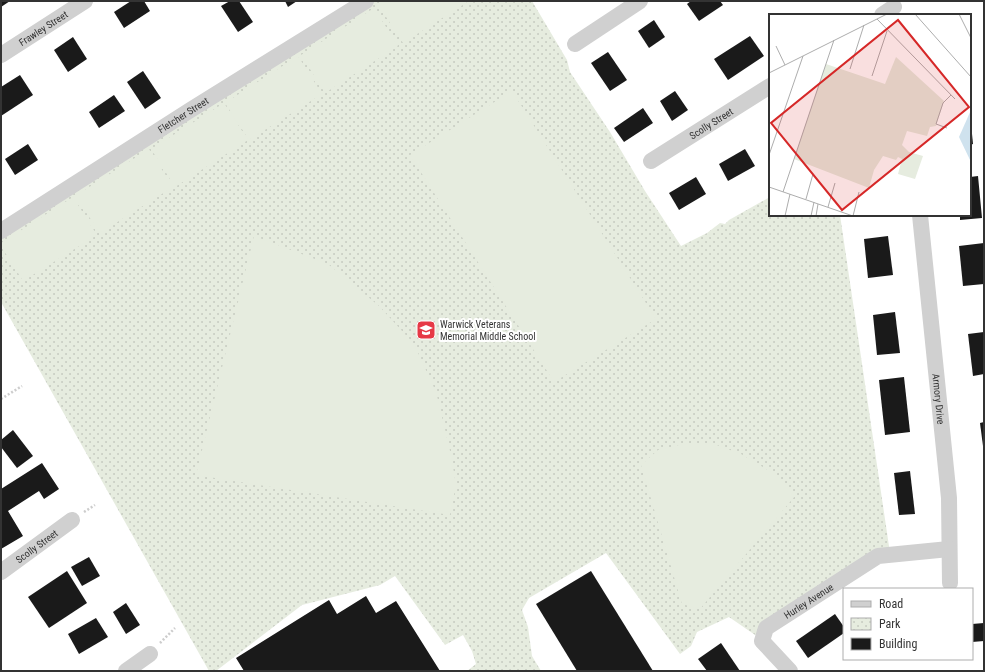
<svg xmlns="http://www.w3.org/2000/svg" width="985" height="672" font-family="'Roboto Condensed',sans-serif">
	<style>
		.park { fill: url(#park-dots) }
		.pitch { fill: #e6ecdf }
		.building { fill: #1a1a1a }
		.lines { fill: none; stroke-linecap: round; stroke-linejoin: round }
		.path { stroke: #cdcdcd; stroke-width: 2.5; stroke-dasharray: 2 2; stroke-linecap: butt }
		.minor { stroke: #d0d0d0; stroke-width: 16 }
		.labels { text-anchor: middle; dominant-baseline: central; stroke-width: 4; stroke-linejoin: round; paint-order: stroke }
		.street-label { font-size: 10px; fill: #333; stroke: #fff }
		.poi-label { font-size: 10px; fill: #333; stroke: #fff; text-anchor: start }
		.inset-road { fill: none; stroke: #adadad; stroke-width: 1 }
		.view { fill: #d62828; fill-opacity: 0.15; stroke: #d62828; stroke-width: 2 }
		.inset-edge { fill: none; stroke: #333; stroke-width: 2 }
	</style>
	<defs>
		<pattern id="park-dots" width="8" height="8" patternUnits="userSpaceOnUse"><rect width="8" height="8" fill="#e6ecdf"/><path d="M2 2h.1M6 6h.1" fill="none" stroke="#c6cbc0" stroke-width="1.8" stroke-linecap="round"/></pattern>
	</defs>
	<rect width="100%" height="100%" fill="#fff"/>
	<path class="park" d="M 368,1 L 532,1 L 567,60 L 570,72 L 610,132 L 645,191 L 681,246 L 707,233 L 720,223 L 725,224 L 729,220 L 770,197 L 770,215 L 840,215 L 890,553 L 761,639 L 729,617 L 697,632 L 691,646 L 680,654 L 606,553 L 529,598 L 522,610 L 528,627 L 532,656 L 541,671 L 467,671 L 476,664 L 472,651 L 463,635 L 445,645 L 395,576 L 380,585 L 302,605 L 216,671 L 209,671 L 1,302 L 1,231 Z"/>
	<g class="pitch">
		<path d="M 386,1 L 469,1 L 403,43 L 379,6 Z"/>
		<path d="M 374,8 L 398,46 L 325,93 L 301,55 Z"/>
		<path d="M 298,56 L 322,94 L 249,140 L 225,103 Z"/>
		<path d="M 512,91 L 656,319 L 554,382 L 410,155 Z"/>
		<path d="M 224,103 L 248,140 L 175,187 L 151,149 Z"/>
		<path d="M 149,149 L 173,187 L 100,233 L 75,196 Z"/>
		<path d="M 73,197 L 97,235 L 23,281 L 1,246 L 1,243 Z"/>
		<path d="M 254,236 L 328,264 L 379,306 L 414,344 L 436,392 L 451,455 L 456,485 L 450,515 L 196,475 Z"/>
		<path d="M 683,444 L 714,444 L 741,454 L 771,472 L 795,496 L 700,609 L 682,604 L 641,465 L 658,450 Z"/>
	</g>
	<g class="building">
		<path d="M 1,1 L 10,1 L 1,7 Z"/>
		<path d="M 131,1 L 144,1 L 150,11 L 124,28 L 114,12 Z"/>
		<path d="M 230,1 L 239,1 L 253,22 L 238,32 L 221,6 Z"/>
		<path d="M 285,1 L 297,1 L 288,7 Z"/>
		<path d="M 691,1 L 720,1 L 723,5 L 699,21 L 687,4 Z"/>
		<path d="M 654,20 L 665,37 L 649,48 L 638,31 Z"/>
		<path d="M 750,36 L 764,56 L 728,80 L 714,59 Z"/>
		<path d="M 73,37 L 87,59 L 68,72 L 54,50 Z"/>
		<path d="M 608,52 L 627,80 L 610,91 L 591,63 Z"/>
		<path d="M 143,71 L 161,98 L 145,109 L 127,82 Z"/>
		<path d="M 20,75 L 33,95 L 1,116 L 1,87 Z"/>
		<path d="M 675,91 L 688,110 L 672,121 L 660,101 Z"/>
		<path d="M 114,95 L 125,111 L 99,128 L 89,112 Z"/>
		<path d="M 643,108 L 653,123 L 624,142 L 614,128 Z"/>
		<path d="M 970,124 L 971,124 L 973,144 L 970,145 Z"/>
		<path d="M 28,144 L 38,160 L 15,175 L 5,159 Z"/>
		<path d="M 745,149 L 755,166 L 728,181 L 719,164 Z"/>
		<path d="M 978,176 L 982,218 L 960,220 L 960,215 L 970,215 L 970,177 Z"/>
		<path d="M 696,177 L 706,194 L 679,210 L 669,193 Z"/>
		<path d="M 888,236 L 893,275 L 868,278 L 864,239 Z"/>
		<path d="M 984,243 L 984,284 L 963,286 L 959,246 Z"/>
		<path d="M 895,312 L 900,353 L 877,355 L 873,315 Z"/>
		<path d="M 984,332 L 984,374 L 973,376 L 968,334 Z"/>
		<path d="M 904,377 L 910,432 L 885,435 L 879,380 Z"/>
		<path d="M 984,422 L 984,446 L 983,446 L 980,423 Z"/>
		<path d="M 13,430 L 33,456 L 17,468 L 1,447 L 1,440 Z"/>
		<path d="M 42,463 L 59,489 L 44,499 L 39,491 L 8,511 L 23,536 L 1,549 L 1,489 Z"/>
		<path d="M 910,471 L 915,514 L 899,515 L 894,473 Z"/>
		<path d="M 89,557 L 100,576 L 82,586 L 71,567 Z"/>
		<path d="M 67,571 L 87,603 L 49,628 L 28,597 Z"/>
		<path d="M 591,571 L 653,671 L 577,671 L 536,604 Z"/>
		<path d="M 366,596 L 376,613 L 396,601 L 440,671 L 244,671 L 236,658 L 329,600 L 337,614 Z"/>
		<path d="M 126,603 L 140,625 L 126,634 L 113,612 Z"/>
		<path d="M 835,614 L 844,627 L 844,633 L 808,658 L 796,641 Z"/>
		<path d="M 96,618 L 108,637 L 79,654 L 68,634 Z"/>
		<path d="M 984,623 L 984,641 L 972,642 L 972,624 Z"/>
		<path d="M 721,643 L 740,671 L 707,671 L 698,659 Z"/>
	</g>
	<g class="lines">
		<g class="path">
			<path d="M 1,399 L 22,386"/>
			<path d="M 84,512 L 95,505"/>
			<path d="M 160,643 L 175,628"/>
		</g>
		<g class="minor">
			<path d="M 882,15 L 894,7"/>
			<path d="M 575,44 L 640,1"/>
			<path id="s1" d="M 1,55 L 85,1"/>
			<path id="s2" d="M 651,161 L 770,86"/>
			<path id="s3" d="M 920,215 L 949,498 L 950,583"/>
			<path id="s4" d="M 1,231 L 192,109 L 366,1"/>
			<path id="s5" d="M 1,572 L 72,520"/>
			<path d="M 126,671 L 150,654"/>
			<path id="s6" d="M 790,671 L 762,641 L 766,628 L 878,556 L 949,549"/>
		</g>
	</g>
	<defs>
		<symbol id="school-square" viewBox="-11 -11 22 22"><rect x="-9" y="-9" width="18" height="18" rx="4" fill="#e63946" stroke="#fff"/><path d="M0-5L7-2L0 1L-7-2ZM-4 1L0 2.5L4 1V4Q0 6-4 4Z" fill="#fff"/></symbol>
	</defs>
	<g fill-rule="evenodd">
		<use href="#school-square" x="415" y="319" width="22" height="22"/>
	</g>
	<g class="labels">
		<g class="street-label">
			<text stroke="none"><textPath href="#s1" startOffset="50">Frawley Street</textPath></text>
			<text stroke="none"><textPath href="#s4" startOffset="216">Fletcher Street</textPath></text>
			<text stroke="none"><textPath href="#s2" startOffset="71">Scolly Street</textPath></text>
			<text stroke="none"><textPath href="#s3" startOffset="185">Armory Drive</textPath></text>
			<text stroke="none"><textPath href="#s5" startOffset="44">Scolly Street</textPath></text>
			<text stroke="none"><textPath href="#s6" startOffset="105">Hurley Avenue</textPath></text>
		</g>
		<g class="poi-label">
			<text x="440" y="324">Warwick Veterans<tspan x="440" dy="12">Memorial Middle School</tspan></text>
		</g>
	</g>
	<g transform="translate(769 14)">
		<rect width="202" height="202" fill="#fff"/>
		<path d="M 127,43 L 175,87 L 167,112 L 161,113 L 158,122 L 138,117 L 133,131 L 140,138 L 154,142 L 146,165 L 129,160 L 133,145 L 129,143 L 127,146 L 114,142 L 105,156 L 100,174 L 25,145 L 57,50 L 116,70 Z" fill="#e6ecdf"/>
		<path d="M 56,57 L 63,59 L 59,73 L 52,70 ZM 78,67 L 120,82 L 114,101 L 71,86 ZM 51,71 L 58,73 L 35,143 L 28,141 ZM 151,89 L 157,90 L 156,115 L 153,116 L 134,102 L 141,92 ZM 72,109 L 92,110 L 108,121 L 114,129 L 77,150 L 60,113 Z" fill="#e6ecdf"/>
		<path d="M 202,96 L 202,148 L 190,123 Z" fill="#cfe2ee"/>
		<path class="inset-road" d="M 146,0 L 202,63M 190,0 L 202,24M 108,5 L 186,85M 7,32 L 16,51M 81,55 L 95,11M 0,59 L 118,0M 103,62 L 118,17M 178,114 L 167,110 L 174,89 L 182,81M 0,141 L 34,42M 0,173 L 84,202M 14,178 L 65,26M 37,185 L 44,160M 59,193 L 66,169M 16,202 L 21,180M 42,202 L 45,188M 47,202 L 49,190M 84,202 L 90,178"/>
		<path class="view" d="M 129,6 L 200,93 L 73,196 L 2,109 Z"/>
		<rect width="202" height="202" class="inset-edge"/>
	</g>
	<rect width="985" height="672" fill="none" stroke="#333333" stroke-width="4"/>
	<rect x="843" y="588" width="130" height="72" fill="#ffffff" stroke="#adadad"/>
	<rect x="851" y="601" width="20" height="6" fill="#d0d0d0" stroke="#adadad"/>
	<text x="879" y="608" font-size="12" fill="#333333">Road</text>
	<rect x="851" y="618" width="20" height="12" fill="url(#park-dots)" stroke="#adadad"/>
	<text x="879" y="628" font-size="12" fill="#333333">Park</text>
	<rect x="851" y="638" width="20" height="12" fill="#1a1a1a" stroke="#adadad"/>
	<text x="879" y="648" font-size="12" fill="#333333">Building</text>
</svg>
